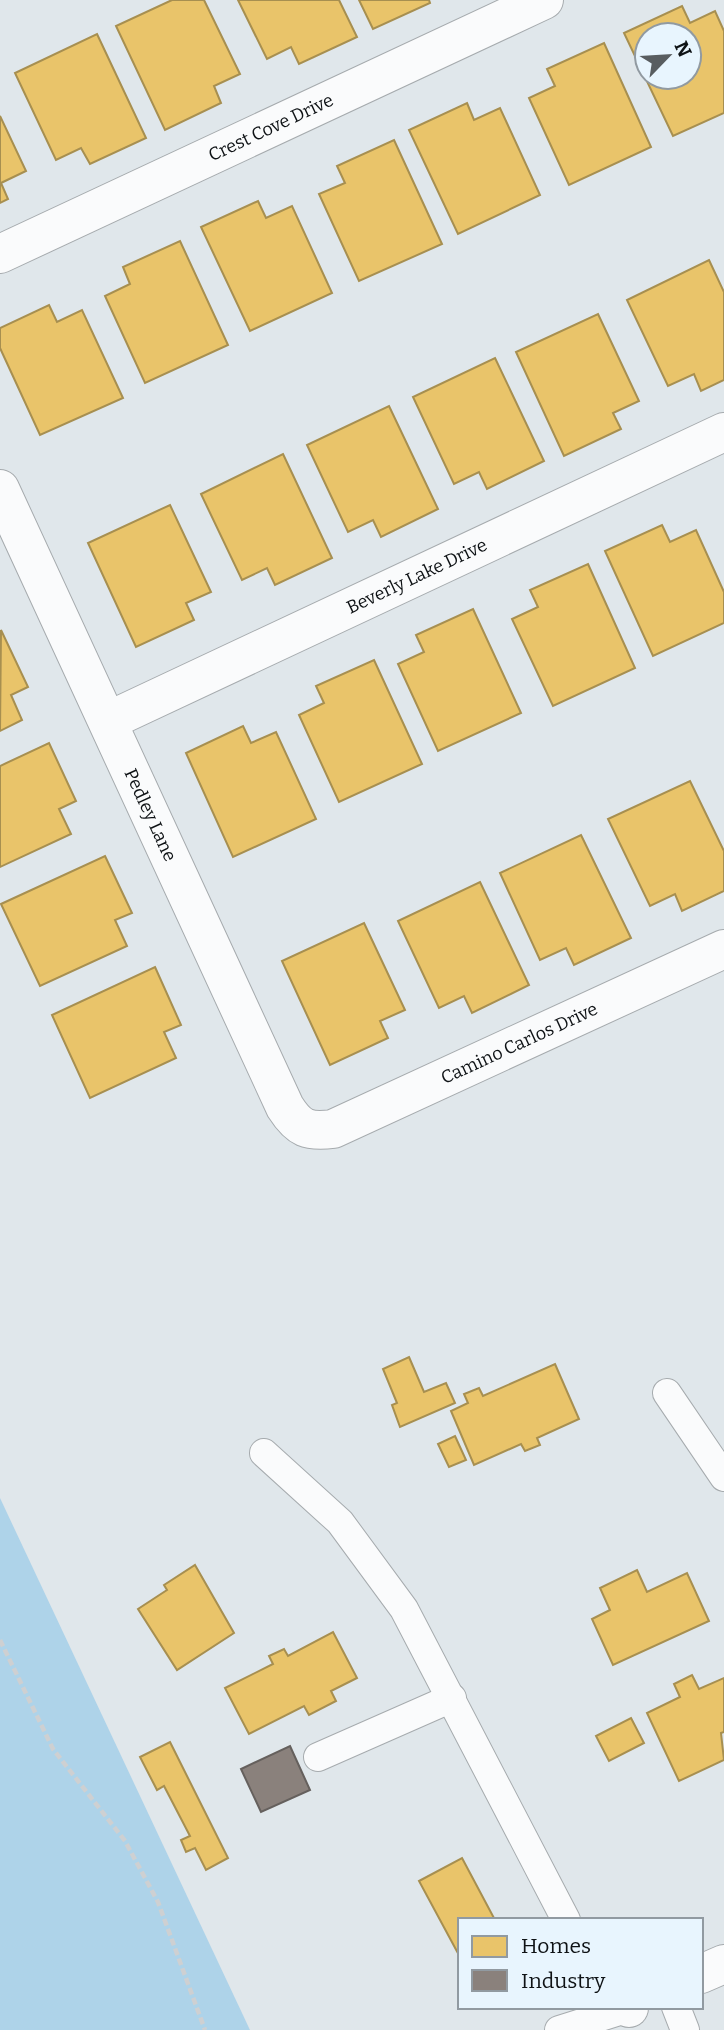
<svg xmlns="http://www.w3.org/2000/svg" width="724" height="2030" font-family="Bitter,serif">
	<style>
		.green { fill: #aed3e9 }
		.homes { fill: #e9c46a; stroke: #a78f50; stroke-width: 2; fill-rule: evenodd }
		.industry { fill: #8a817c; stroke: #65605d; stroke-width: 2 }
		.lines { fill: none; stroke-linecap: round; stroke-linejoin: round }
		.lane-casing { stroke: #a6abae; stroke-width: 30 }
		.street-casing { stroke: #a6abae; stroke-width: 40 }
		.path { stroke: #ced0d2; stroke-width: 4.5; stroke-dasharray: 7 3.5; stroke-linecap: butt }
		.lane { stroke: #fafbfc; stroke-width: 28 }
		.street { stroke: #fafbfc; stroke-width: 38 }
		.labels { text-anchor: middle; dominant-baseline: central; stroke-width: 7; stroke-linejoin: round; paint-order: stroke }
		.street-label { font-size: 18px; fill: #0e1215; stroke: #e8f5fe }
	</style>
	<rect width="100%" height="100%" fill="#e0e7eb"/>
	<path class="green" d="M 0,1498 L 250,2030 L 0,2030 Z"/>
	<g class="homes">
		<path d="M 172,0 L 204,0 L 240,74 L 214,86 L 221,103 L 165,130 L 116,26 Z"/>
		<path d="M 238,0 L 339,0 L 357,37 L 299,64 L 291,47 L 267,59 Z"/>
		<path d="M 359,0 L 429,0 L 430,3 L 373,29 Z"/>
		<path d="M 682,6 L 690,23 L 715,11 L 724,31 L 724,113 L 673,136 L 624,33 ZM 647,35 L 689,35 L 689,77 L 647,77 Z"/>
		<path d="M 97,34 L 146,138 L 90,164 L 81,148 L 56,160 L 15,73 Z"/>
		<path d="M 604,43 L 651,147 L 569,185 L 529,98 L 555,86 L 547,69 Z"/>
		<path d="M 467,103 L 474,120 L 500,108 L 540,195 L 458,234 L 409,130 Z"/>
		<path d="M 0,116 L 26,171 L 1,183 L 8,199 L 0,203 Z"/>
		<path d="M 394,140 L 442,244 L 359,281 L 319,194 L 345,183 L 337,166 Z"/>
		<path d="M 258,201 L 266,218 L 292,206 L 332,293 L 250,331 L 201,227 Z"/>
		<path d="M 180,241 L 228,345 L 145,383 L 105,296 L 130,284 L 123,267 Z"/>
		<path d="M 709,260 L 724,292 L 724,380 L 701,391 L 694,374 L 668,386 L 627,300 Z"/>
		<path d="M 49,305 L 57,322 L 82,310 L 123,398 L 40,435 L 0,348 L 0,328 Z"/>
		<path d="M 598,314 L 639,401 L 613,413 L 621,429 L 564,456 L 516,352 Z"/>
		<path d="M 495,358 L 544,461 L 487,489 L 479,472 L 454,484 L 413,397 Z"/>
		<path d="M 389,406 L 438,509 L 381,537 L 373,520 L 348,532 L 307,445 Z"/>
		<path d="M 283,454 L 332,558 L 275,585 L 267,568 L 242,580 L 201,494 Z"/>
		<path d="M 170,505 L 211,592 L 186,603 L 194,620 L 136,647 L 88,543 Z"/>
		<path d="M 662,525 L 670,542 L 696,530 L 724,592 L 724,623 L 653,656 L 605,551 Z"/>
		<path d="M 588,564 L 635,668 L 553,706 L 512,619 L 538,607 L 530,590 Z"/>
		<path d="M 473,609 L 521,713 L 438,751 L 398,664 L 424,652 L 416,635 Z"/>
		<path d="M 1,630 L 28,687 L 11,695 L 22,720 L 0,731 Z"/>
		<path d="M 374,660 L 422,764 L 339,802 L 299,715 L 324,703 L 316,686 Z"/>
		<path d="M 243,726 L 251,743 L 276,732 L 316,819 L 233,857 L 186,753 Z"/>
		<path d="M 49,743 L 76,801 L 59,809 L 71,834 L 0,867 L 0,766 Z"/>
		<path d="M 690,781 L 724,851 L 724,891 L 682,911 L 675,894 L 650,906 L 608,819 Z"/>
		<path d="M 581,835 L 631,938 L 574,965 L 566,948 L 540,960 L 500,873 Z"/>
		<path d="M 105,856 L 132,913 L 115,920 L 127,946 L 40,986 L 1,904 Z"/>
		<path d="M 480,882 L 529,985 L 472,1013 L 464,996 L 439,1008 L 398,921 Z"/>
		<path d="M 364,923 L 405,1010 L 380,1021 L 388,1038 L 330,1065 L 282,961 Z"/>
		<path d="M 155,967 L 181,1025 L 164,1032 L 176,1058 L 90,1098 L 52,1015 Z"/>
		<path d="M 409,1357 L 424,1392 L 446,1383 L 455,1403 L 400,1427 L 392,1405 L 397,1403 L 383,1369 Z"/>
		<path d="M 555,1364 L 579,1419 L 537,1438 L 540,1445 L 525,1451 L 521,1444 L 474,1465 L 451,1411 L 468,1403 L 464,1394 L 479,1388 L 483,1396 Z"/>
		<path d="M 455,1436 L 466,1460 L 449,1467 L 438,1444 Z"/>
		<path d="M 195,1565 L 234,1633 L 177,1670 L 138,1609 L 167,1590 L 164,1585 Z"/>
		<path d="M 637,1570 L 647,1592 L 687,1573 L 709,1621 L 613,1665 L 592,1619 L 610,1610 L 600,1588 Z"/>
		<path d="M 333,1632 L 357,1678 L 331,1691 L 336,1701 L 309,1715 L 304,1706 L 249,1734 L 225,1688 L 273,1664 L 269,1656 L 284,1649 L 288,1656 Z"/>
		<path d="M 692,1675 L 699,1689 L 724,1678 L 724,1732 L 721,1733 L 724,1760 L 679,1781 L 647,1713 L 680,1697 L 674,1684 Z"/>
		<path d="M 631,1718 L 644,1743 L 609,1761 L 596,1736 Z"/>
		<path d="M 170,1742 L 228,1858 L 206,1870 L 195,1848 L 186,1852 L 181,1840 L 190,1836 L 164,1786 L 157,1790 L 140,1757 Z"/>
		<path d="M 462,1858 L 495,1920 L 460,1920 L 460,1957 L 419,1881 Z"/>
	</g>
	<path class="industry" d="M 290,1746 L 310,1790 L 261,1812 L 241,1769 Z"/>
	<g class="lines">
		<defs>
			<g id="lane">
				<path d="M 667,1393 L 724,1477"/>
				<path d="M 264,1453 L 340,1522 L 404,1609 L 566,1920"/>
				<path d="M 318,1757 L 452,1698"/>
				<path d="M 676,2007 L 685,2030"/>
				<path d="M 559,2030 L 629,2008"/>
			</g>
			<g id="street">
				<path id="s1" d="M 0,254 L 544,0"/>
				<path id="s2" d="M 0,489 L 285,1107 C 299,1129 308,1132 333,1129 L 724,949"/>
				<path id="s3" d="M 108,721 L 724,432"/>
				<path d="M 701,1974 L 724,1964"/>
				<path d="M 629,2008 L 629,2007"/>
			</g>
		</defs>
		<use href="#lane" class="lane-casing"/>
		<use href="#street" class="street-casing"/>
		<path class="path" d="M 0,1640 L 53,1749 L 125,1841 L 158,1902 L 205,2030"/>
		<use href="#lane" class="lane"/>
		<use href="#street" class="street"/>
	</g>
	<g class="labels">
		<g class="street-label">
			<text stroke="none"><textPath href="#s1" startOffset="299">Crest Cove Drive</textPath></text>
			<text stroke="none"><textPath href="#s3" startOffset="341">Beverly Lake Drive</textPath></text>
			<text stroke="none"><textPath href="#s2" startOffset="359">Pedley Lane</textPath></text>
			<text stroke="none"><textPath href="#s2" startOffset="943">Camino Carlos Drive</textPath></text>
		</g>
	</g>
	<rect x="458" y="1918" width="245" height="91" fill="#e8f5fe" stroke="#919aa1" stroke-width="2"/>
	<rect x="472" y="1936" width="35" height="21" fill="#e9c46a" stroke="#919aa1" stroke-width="2"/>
	<text x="521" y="1953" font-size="21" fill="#0e1215">Homes</text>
	<rect x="472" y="1970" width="35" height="21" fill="#8a817c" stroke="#919aa1" stroke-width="2"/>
	<text x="521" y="1988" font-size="21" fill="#0e1215">Industry</text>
	<g transform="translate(668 56) rotate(65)"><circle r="33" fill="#e8f5fe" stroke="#919aa1" stroke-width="2"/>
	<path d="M0-5L12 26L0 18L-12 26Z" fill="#585d60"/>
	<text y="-10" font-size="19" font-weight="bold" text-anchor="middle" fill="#0e1215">N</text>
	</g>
</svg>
